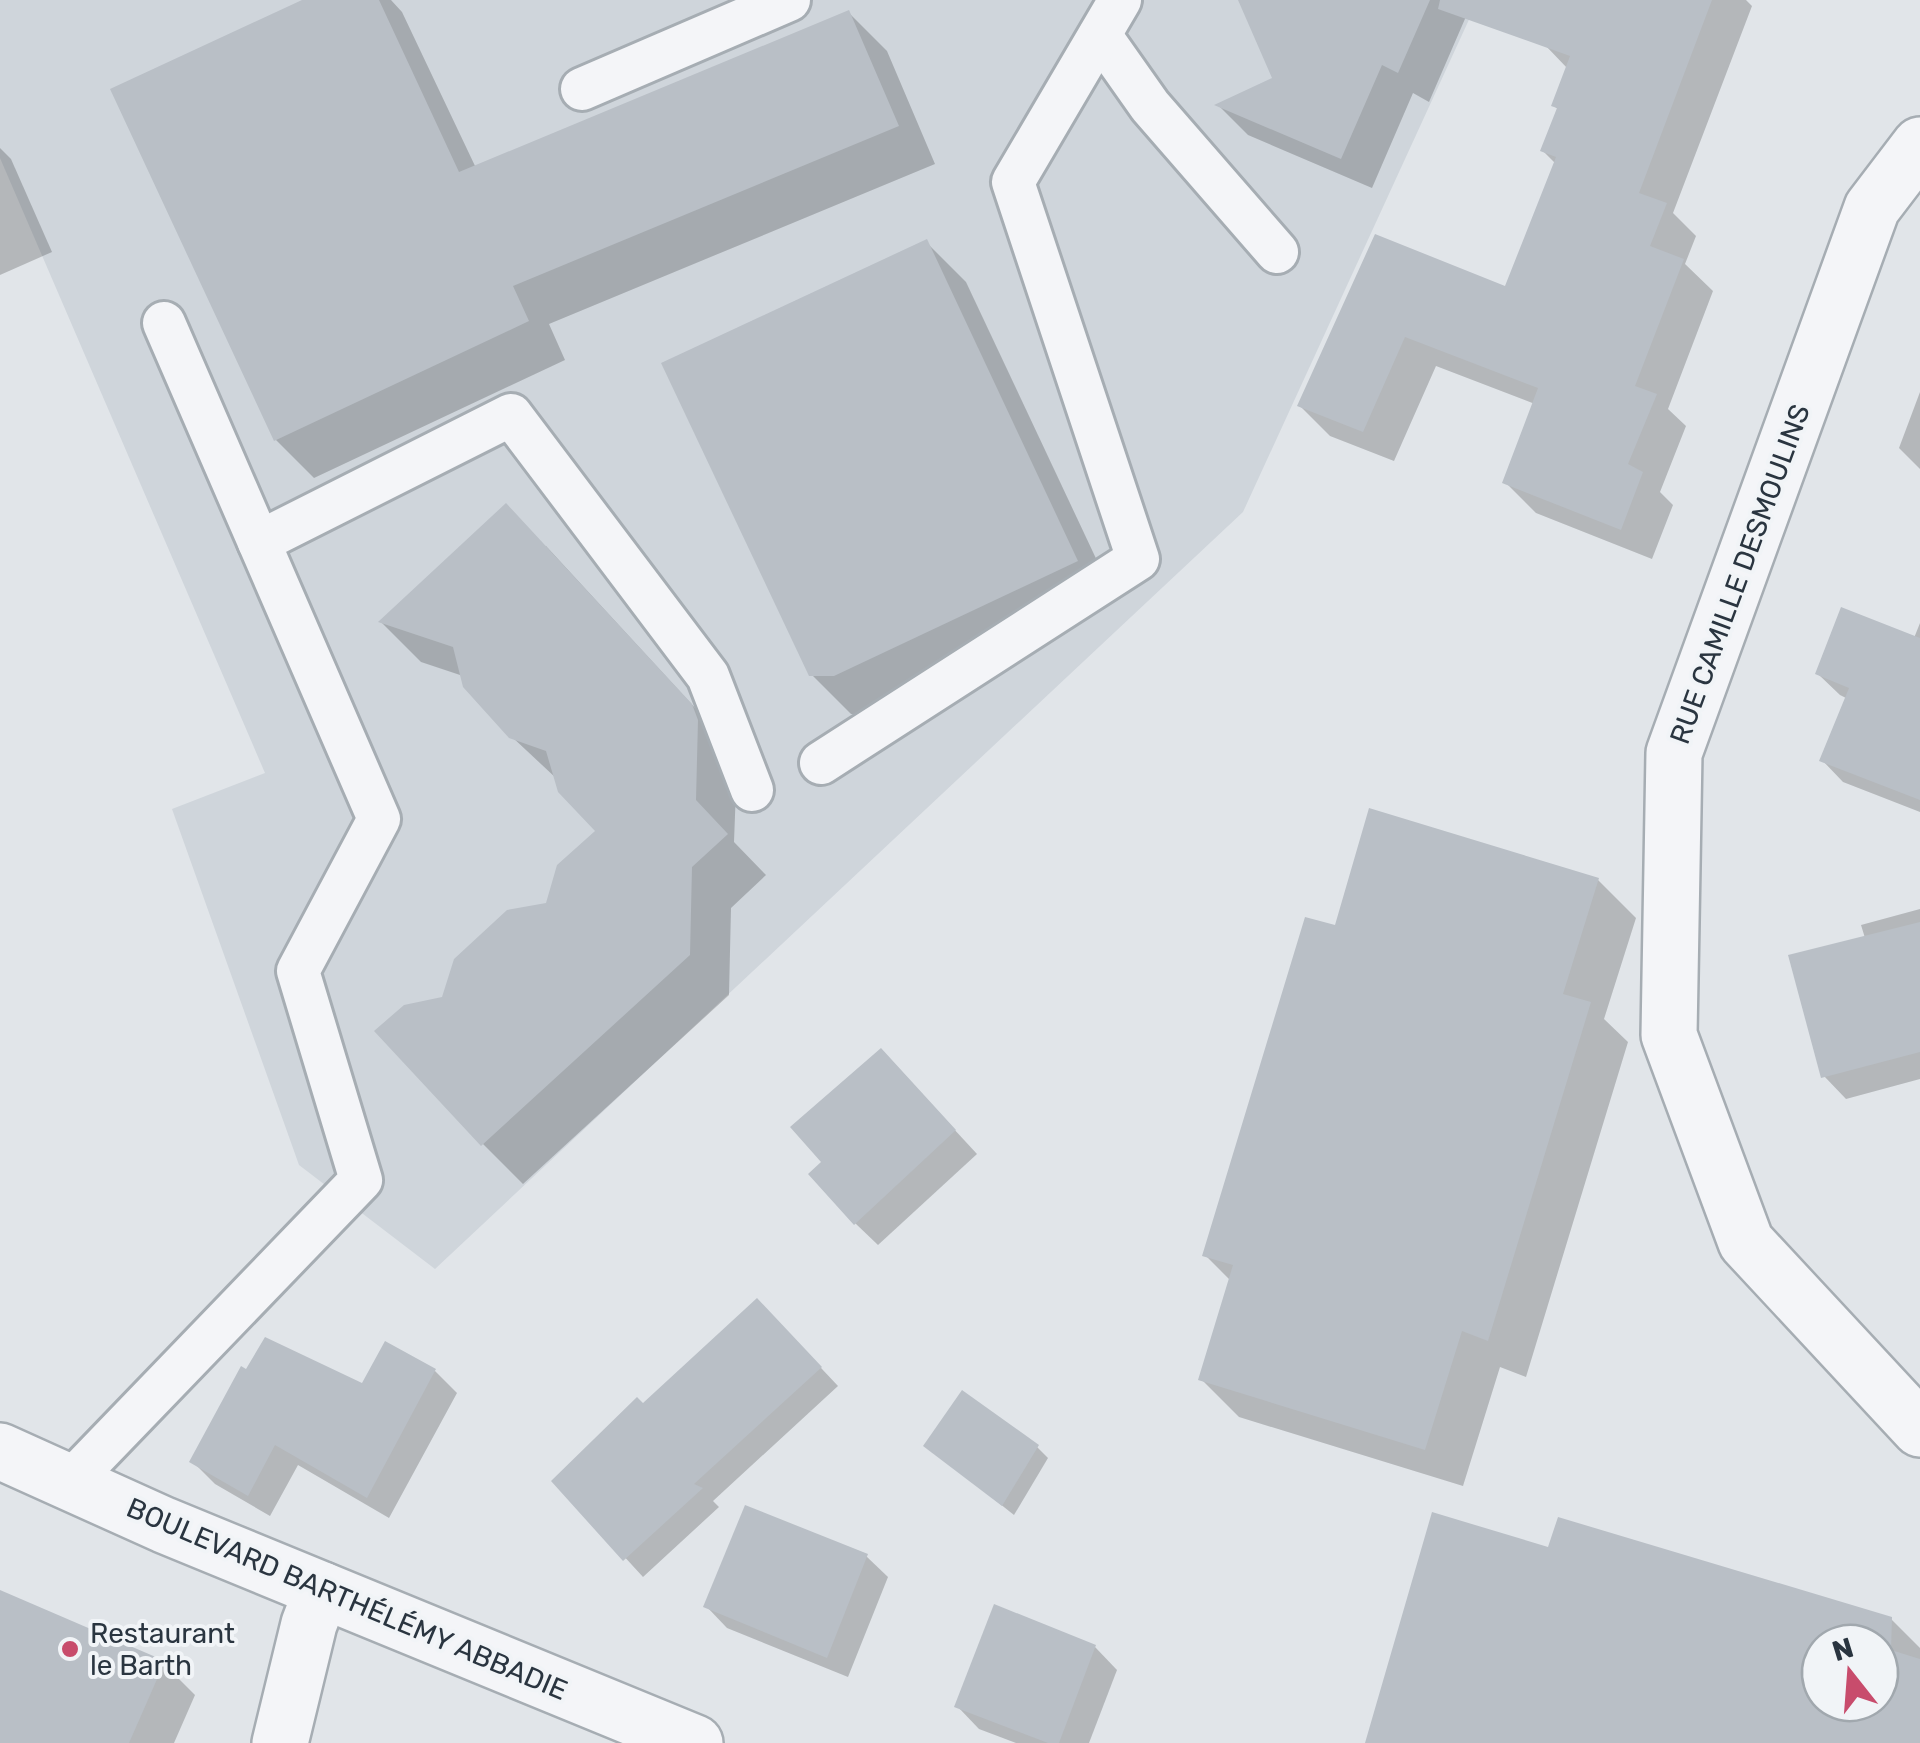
<svg xmlns="http://www.w3.org/2000/svg" width="1920" height="1743" font-family="Rubik,sans-serif">
	<style>
		.built { fill: #cfd5db }
		.shadow { fill: #0003; fill-rule: evenodd }
		.building { fill: #b9bfc6; fill-rule: evenodd }
		.lines { fill: none; stroke-linecap: round; stroke-linejoin: round }
		.service-casing { stroke: #a6adb3; stroke-width: 48 }
		.minor-casing { stroke: #a6adb3; stroke-width: 60 }
		.tertiary-casing { stroke: #a6adb3; stroke-width: 60 }
		.service { stroke: #f4f5f8; stroke-width: 42 }
		.minor { stroke: #f4f5f8; stroke-width: 55 }
		.tertiary { stroke: #f4f5f8; stroke-width: 55 }
		.poi-dot { fill: #c84c6c; stroke: #f1f4f7; stroke-width: 4 }
		.labels { text-anchor: middle; dominant-baseline: central; stroke-width: 8; stroke-linejoin: round; paint-order: stroke }
		.street-label { font-size: 28px; fill: #2a3540; stroke: #f1f4f7 }
		.poi-label { font-size: 28px; fill: #2a3540; stroke: #f1f4f7; text-anchor: start }
	</style>
	<rect width="100%" height="100%" fill="#e1e5e9"/>
	<path class="built" d="M 0,0 L 1478,0 L 1243,512 L 435,1269 L 299,1165 L 172,809 L 265,773 L 0,158 Z"/>
	<g class="shadow">
		<path d="M 308,0 L 391,0 L 402,12 L 476,168 L 849,13 L 887,51 L 935,164 L 549,324 L 565,360 L 314,478 L 276,440 Z"/>
		<path d="M 1248,0 L 1746,0 L 1752,6 L 1673,213 L 1696,236 L 1685,264 L 1713,291 L 1668,409 L 1686,426 L 1660,492 L 1673,505 L 1652,559 L 1536,513 L 1505,482 L 1535,404 L 1436,366 L 1394,461 L 1330,436 L 1300,406 L 1376,237 L 1507,289 L 1556,164 L 1543,151 L 1559,110 L 1554,106 L 1568,69 L 1545,45 L 1471,5 L 1429,102 L 1413,93 L 1372,188 L 1248,135 L 1218,105 L 1275,79 Z"/>
		<path d="M 0,148 L 11,159 L 52,252 L 0,275 Z"/>
		<path d="M 926,242 L 966,282 L 1116,601 L 875,714 L 851,714 L 811,674 Z"/>
		<path d="M 1920,392 L 1920,469 L 1899,448 Z"/>
		<path d="M 546,546 L 731,747 L 737,762 L 734,842 L 766,875 L 731,908 L 729,995 L 523,1184 L 483,1144 L 548,906 L 598,831 L 557,779 L 511,736 L 463,676 L 421,662 L 382,623 Z"/>
		<path d="M 1920,623 L 1920,812 L 1843,782 L 1822,760 L 1848,699 L 1840,695 L 1818,674 L 1914,638 Z"/>
		<path d="M 1598,880 L 1636,918 L 1604,1019 L 1628,1042 L 1526,1377 L 1500,1367 L 1463,1486 L 1239,1417 L 1201,1379 L 1231,1281 L 1205,1255 L 1336,928 Z"/>
		<path d="M 1920,909 L 1920,1079 L 1846,1099 L 1824,1076 L 1865,938 L 1861,925 Z"/>
		<path d="M 903,1074 L 977,1154 L 878,1245 L 855,1223 Z"/>
		<path d="M 775,1319 L 838,1386 L 713,1501 L 719,1507 L 643,1577 L 555,1481 L 643,1406 Z"/>
		<path d="M 435,1371 L 457,1393 L 389,1518 L 298,1465 L 270,1516 L 215,1484 L 192,1461 L 363,1386 Z"/>
		<path d="M 927,1446 L 1037,1447 L 1048,1458 L 1014,1515 Z"/>
		<path d="M 1550,1550 L 1891,1619 L 1920,1648 L 1920,1743 L 1374,1743 ZM 1820,1643 L 1880,1643 L 1880,1703 L 1820,1703 Z"/>
		<path d="M 866,1556 L 888,1577 L 848,1677 L 727,1628 L 706,1606 Z"/>
		<path d="M 0,1593 L 163,1663 L 195,1695 L 174,1743 L 0,1743 Z"/>
		<path d="M 1095,1647 L 1117,1670 L 1089,1743 L 1016,1743 L 979,1729 L 957,1706 Z"/>
	</g>
	<g class="building">
		<path d="M 302,0 L 379,0 L 459,172 L 849,10 L 899,126 L 513,286 L 529,321 L 274,441 L 110,89 Z"/>
		<path d="M 1238,0 L 1430,0 L 1398,73 L 1382,65 L 1341,159 L 1214,105 L 1272,78 Z"/>
		<path d="M 1440,0 L 1712,0 L 1639,193 L 1667,203 L 1650,246 L 1684,259 L 1635,386 L 1657,394 L 1628,464 L 1643,472 L 1621,530 L 1502,483 L 1538,388 L 1405,337 L 1363,432 L 1297,406 L 1375,234 L 1505,286 L 1556,157 L 1540,151 L 1557,108 L 1551,106 L 1570,56 L 1438,9 Z"/>
		<path d="M 927,239 L 1078,561 L 834,676 L 809,676 L 661,363 Z"/>
		<path d="M 506,503 L 692,704 L 698,720 L 696,800 L 728,834 L 692,867 L 690,955 L 481,1146 L 374,1031 L 404,1005 L 442,997 L 454,959 L 507,910 L 546,903 L 557,865 L 595,831 L 558,792 L 546,751 L 509,738 L 463,687 L 453,647 L 378,622 Z"/>
		<path d="M 1841,607 L 1920,638 L 1920,800 L 1819,761 L 1849,688 L 1815,674 Z"/>
		<path d="M 1369,808 L 1599,878 L 1563,994 L 1591,1002 L 1488,1341 L 1462,1331 L 1425,1450 L 1198,1380 L 1233,1265 L 1202,1256 L 1305,917 L 1335,925 Z"/>
		<path d="M 1920,922 L 1920,1052 L 1821,1078 L 1788,955 Z"/>
		<path d="M 881,1048 L 956,1130 L 854,1225 L 808,1174 L 821,1162 L 790,1127 Z"/>
		<path d="M 757,1298 L 822,1367 L 694,1484 L 703,1488 L 623,1561 L 551,1481 L 637,1397 L 643,1403 Z"/>
		<path d="M 265,1337 L 362,1383 L 385,1341 L 436,1369 L 367,1498 L 275,1445 L 248,1496 L 189,1462 L 241,1366 L 246,1369 Z"/>
		<path d="M 962,1390 L 1039,1445 L 1002,1506 L 923,1446 Z"/>
		<path d="M 745,1505 L 868,1554 L 827,1658 L 703,1607 Z"/>
		<path d="M 1432,1512 L 1548,1547 L 1558,1517 L 1892,1617 L 1891,1650 L 1920,1659 L 1920,1743 L 1365,1743 ZM 1820,1643 L 1880,1643 L 1880,1703 L 1820,1703 Z"/>
		<path d="M 0,1590 L 165,1661 L 129,1743 L 0,1743 Z"/>
		<path d="M 994,1604 L 1096,1645 L 1059,1743 L 1048,1743 L 954,1707 Z"/>
	</g>
	<g class="lines">
		<defs>
			<g id="service">
				<path d="M 1100,35 L 1150,106 L 1277,252"/>
				<path d="M 582,89 L 789,0"/>
				<path d="M 259,542 L 511,415 L 708,676 L 752,790"/>
				<path d="M 821,763 L 1138,559 L 1013,182 L 1120,0"/>
				<path d="M 70,1482 L 361,1180 L 298,971 L 379,819 L 164,323"/>
			</g>
			<g id="minor">
				<path d="M 1920,145 L 1872,208 L 1674,753 L 1669,1035 L 1746,1242 L 1920,1429"/>
				<path d="M 280,1743 L 309,1624 L 322,1590"/>
			</g>
			<path id="tertiary" d="M 0,1451 L 164,1525 L 695,1743"/>
		</defs>
		<use href="#service" class="service-casing"/>
		<use href="#minor" class="minor-casing"/>
		<use href="#tertiary" class="tertiary-casing"/>
		<use href="#service" class="service"/>
		<use href="#minor" class="minor"/>
		<use href="#tertiary" class="tertiary"/>
	</g>
	<circle class="poi-dot" cx="70" cy="1649" r="10"/>
	<g class="labels">
		<g class="street-label">
			<text transform="translate(1740 574) rotate(-70)">RUE CAMILLE DESMOULINS</text>
			<text transform="translate(347 1599) rotate(23)">BOULEVARD BARTHÉLÉMY ABBADIE</text>
		</g>
		<g class="poi-label">
			<text x="90" y="1633">Restaurant<tspan x="90" dy="32">le Barth</tspan></text>
		</g>
	</g>
	<g transform="translate(1850 1673) rotate(343)"><circle r="48" fill="#f1f4f7" stroke="#a1a8ae" stroke-width="2.5"/>
	<path d="M0-8L18 38L0 25L-18 38Z" fill="#c84c6c"/>
	<text y="-15" font-size="28" font-weight="bold" text-anchor="middle" fill="#2a3540">N</text>
	</g>
</svg>
